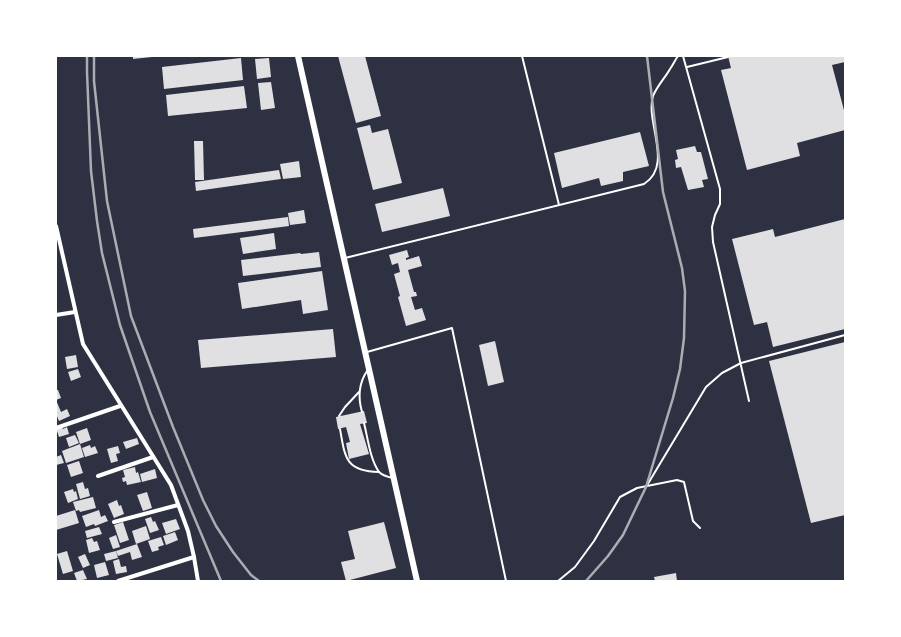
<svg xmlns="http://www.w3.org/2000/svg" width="901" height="637" font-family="'Noto Sans',sans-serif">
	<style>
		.building { fill: #e0e0e3 }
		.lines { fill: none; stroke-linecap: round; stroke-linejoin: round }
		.service { stroke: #fff; stroke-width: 2 }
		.minor { stroke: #fff; stroke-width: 4 }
		.secondary { stroke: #fff; stroke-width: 6 }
		.rail { stroke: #abadb3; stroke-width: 2.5 }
	</style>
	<rect width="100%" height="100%" fill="#2d3142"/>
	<g class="building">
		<path d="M 133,56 L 152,56 L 152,57 L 133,59 Z"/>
		<path d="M 338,56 L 365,56 L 381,116 L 356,123 Z"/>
		<path d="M 728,56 L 845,56 L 845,62 L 832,65 L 845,114 L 845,130 L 797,143 L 800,156 L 747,170 L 721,70 L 731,68 Z"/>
		<path d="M 241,58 L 243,80 L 164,89 L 162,67 Z"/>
		<path d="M 269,58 L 271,77 L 257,79 L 255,59 Z"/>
		<path d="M 271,82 L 275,108 L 261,110 L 258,83 Z"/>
		<path d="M 244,86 L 247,108 L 168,116 L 166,95 Z"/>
		<path d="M 370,125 L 372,133 L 388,129 L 402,183 L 373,190 L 357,128 Z"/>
		<path d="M 640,132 L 649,166 L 623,172 L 623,181 L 601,186 L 599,178 L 562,188 L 554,153 Z"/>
		<path d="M 194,141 L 203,141 L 204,180 L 195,180 Z"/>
		<path d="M 695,146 L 697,152 L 701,152 L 708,179 L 702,180 L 704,187 L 688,190 L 681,167 L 676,168 L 675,160 L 678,159 L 676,150 Z"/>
		<path d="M 299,161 L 301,177 L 283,179 L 280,164 Z"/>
		<path d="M 279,170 L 281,179 L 196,191 L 195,182 Z"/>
		<path d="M 443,188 L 450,216 L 382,232 L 375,204 Z"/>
		<path d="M 304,210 L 306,223 L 290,225 L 288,213 Z"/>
		<path d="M 288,217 L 289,226 L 194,238 L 193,229 Z"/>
		<path d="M 845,219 L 845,329 L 773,347 L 767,322 L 754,325 L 732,239 L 773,229 L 775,237 Z"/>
		<path d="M 274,233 L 276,249 L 243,254 L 240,238 Z"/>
		<path d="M 407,250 L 409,257 L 406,258 L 406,260 L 419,256 L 422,266 L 408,270 L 414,292 L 416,292 L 417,296 L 411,297 L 415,310 L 422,308 L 426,320 L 406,326 L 398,297 L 400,296 L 394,274 L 400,272 L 398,263 L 392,265 L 389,255 Z"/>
		<path d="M 319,252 L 321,267 L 243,276 L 241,260 L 300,253 L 301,254 Z"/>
		<path d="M 322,271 L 328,310 L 303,314 L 301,300 L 242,309 L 238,283 Z"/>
		<path d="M 333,329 L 336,357 L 201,368 L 198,340 Z"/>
		<path d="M 495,341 L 504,382 L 488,386 L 479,345 Z"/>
		<path d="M 845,342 L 845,515 L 811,523 L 769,361 Z"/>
		<path d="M 76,355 L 78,367 L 67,369 L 65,357 Z"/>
		<path d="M 78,369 L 81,377 L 71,381 L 68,372 Z"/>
		<path d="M 56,390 L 58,390 L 61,398 L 56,400 L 61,412 L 67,409 L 70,416 L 59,421 L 56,414 Z"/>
		<path d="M 364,411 L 367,423 L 360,424 L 369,454 L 349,459 L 346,443 L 350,442 L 346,427 L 338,429 L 336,417 Z"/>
		<path d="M 62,426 L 63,429 L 67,427 L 69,434 L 59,437 L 56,428 Z"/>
		<path d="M 87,428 L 91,440 L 80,444 L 76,432 Z"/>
		<path d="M 75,435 L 79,443 L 69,447 L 66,438 Z"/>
		<path d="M 137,438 L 139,444 L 126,449 L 123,442 Z"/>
		<path d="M 80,444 L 84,457 L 66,463 L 62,451 Z"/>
		<path d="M 90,445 L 91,448 L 95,446 L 98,453 L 85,457 L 82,448 Z"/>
		<path d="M 118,446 L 120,453 L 116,454 L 118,461 L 111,463 L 107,449 Z"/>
		<path d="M 61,455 L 64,463 L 56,465 L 56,457 Z"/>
		<path d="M 79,461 L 83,473 L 71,477 L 67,465 Z"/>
		<path d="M 135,467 L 136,473 L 138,472 L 141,482 L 127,485 L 126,481 L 123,482 L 122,478 L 125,477 L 123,470 Z"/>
		<path d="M 155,469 L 157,478 L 142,482 L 140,474 Z"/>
		<path d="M 83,482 L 85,489 L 88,488 L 90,496 L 80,499 L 76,484 Z"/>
		<path d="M 73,489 L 74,492 L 76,491 L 78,499 L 68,503 L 64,492 Z"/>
		<path d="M 147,492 L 152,508 L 143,511 L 137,495 Z"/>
		<path d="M 93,497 L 96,508 L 80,512 L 79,510 L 76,511 L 73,502 Z"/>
		<path d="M 117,500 L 119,506 L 121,505 L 124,514 L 114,518 L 108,504 Z"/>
		<path d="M 75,510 L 79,523 L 56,530 L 56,516 Z"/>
		<path d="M 99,510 L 101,517 L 105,515 L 108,521 L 95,526 L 94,524 L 86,527 L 82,516 Z"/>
		<path d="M 151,517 L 153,522 L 155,521 L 159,530 L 150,533 L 145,519 Z"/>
		<path d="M 176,519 L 180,529 L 166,534 L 162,523 Z"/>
		<path d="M 123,522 L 129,540 L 120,543 L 114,525 Z"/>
		<path d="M 384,522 L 396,568 L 346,581 L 341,562 L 355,559 L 348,531 Z"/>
		<path d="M 146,526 L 150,539 L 136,544 L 132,531 Z"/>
		<path d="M 99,527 L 102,534 L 87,538 L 85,531 Z"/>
		<path d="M 175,532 L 178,540 L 166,545 L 163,536 Z"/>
		<path d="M 116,535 L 120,547 L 113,549 L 109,538 Z"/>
		<path d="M 161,537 L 164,545 L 158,547 L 159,550 L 152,552 L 148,541 Z"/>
		<path d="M 92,538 L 94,542 L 97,541 L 100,550 L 89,553 L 86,540 Z"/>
		<path d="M 137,544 L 142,557 L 132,560 L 130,552 L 118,556 L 116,551 Z"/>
		<path d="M 67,551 L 73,571 L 63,574 L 57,554 Z"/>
		<path d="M 116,551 L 118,558 L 106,561 L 104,554 Z"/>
		<path d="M 85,554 L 90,565 L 83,568 L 78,557 Z"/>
		<path d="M 119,559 L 121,567 L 126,566 L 127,572 L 116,574 L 113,561 Z"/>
		<path d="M 105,562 L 109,575 L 97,578 L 94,565 Z"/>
		<path d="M 83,570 L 87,579 L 77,581 L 74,573 Z"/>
		<path d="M 676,573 L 677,581 L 655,581 L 654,577 Z"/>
	</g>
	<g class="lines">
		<g class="service">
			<path d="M 522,56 L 559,205"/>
			<path d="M 683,56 L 720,189 L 720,204 L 715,215 L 712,227 L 713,242 L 749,401"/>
			<path d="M 687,67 L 728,57"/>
			<path d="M 345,258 L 644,184 C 674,165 645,122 653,96 C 657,86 665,78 670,69 C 673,65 675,60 678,56"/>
			<path d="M 367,352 L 452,328 L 506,581"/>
			<path d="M 362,412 C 358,398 359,383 367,371"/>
			<path d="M 339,416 L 345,407 L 359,392"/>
			<path d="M 364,423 C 368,439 370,459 379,472 C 383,476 388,477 393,478"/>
			<path d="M 340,429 C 345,457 345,471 379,472"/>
			<path d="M 646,487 L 706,387 L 722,373 L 741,363 L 845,335"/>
			<path d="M 558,581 L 575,567 L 594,541 L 620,497 L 637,488 L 677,480 L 684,482 L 693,521 L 700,528"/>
		</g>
		<g class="minor">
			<path d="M 56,226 L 83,344 L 171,485 L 188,531 L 194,557 L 198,581"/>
			<path d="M 56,315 L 75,312"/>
			<path d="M 56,428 L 120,406"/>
			<path d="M 98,476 L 153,457"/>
			<path d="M 114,522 L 178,505"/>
			<path d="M 118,581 L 194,557"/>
		</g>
		<path class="secondary" d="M 298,56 L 417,581"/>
		<g class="rail">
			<path d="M 87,56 L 87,72 L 91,171 L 97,221 L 102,253 L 120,325 L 150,412 L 221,581"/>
			<path d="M 94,56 L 94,81 L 107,201 L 131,316 L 173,427 L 203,500 L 216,526 L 233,552 L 251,575 L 259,581"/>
			<path d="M 586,581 L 608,556 L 623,535 L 646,487 L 673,398 L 680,369 L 684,338 L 685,291 L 682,268 L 663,192 L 647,56"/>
		</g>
	</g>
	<rect width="901" height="637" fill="none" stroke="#ffffff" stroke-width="114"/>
</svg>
